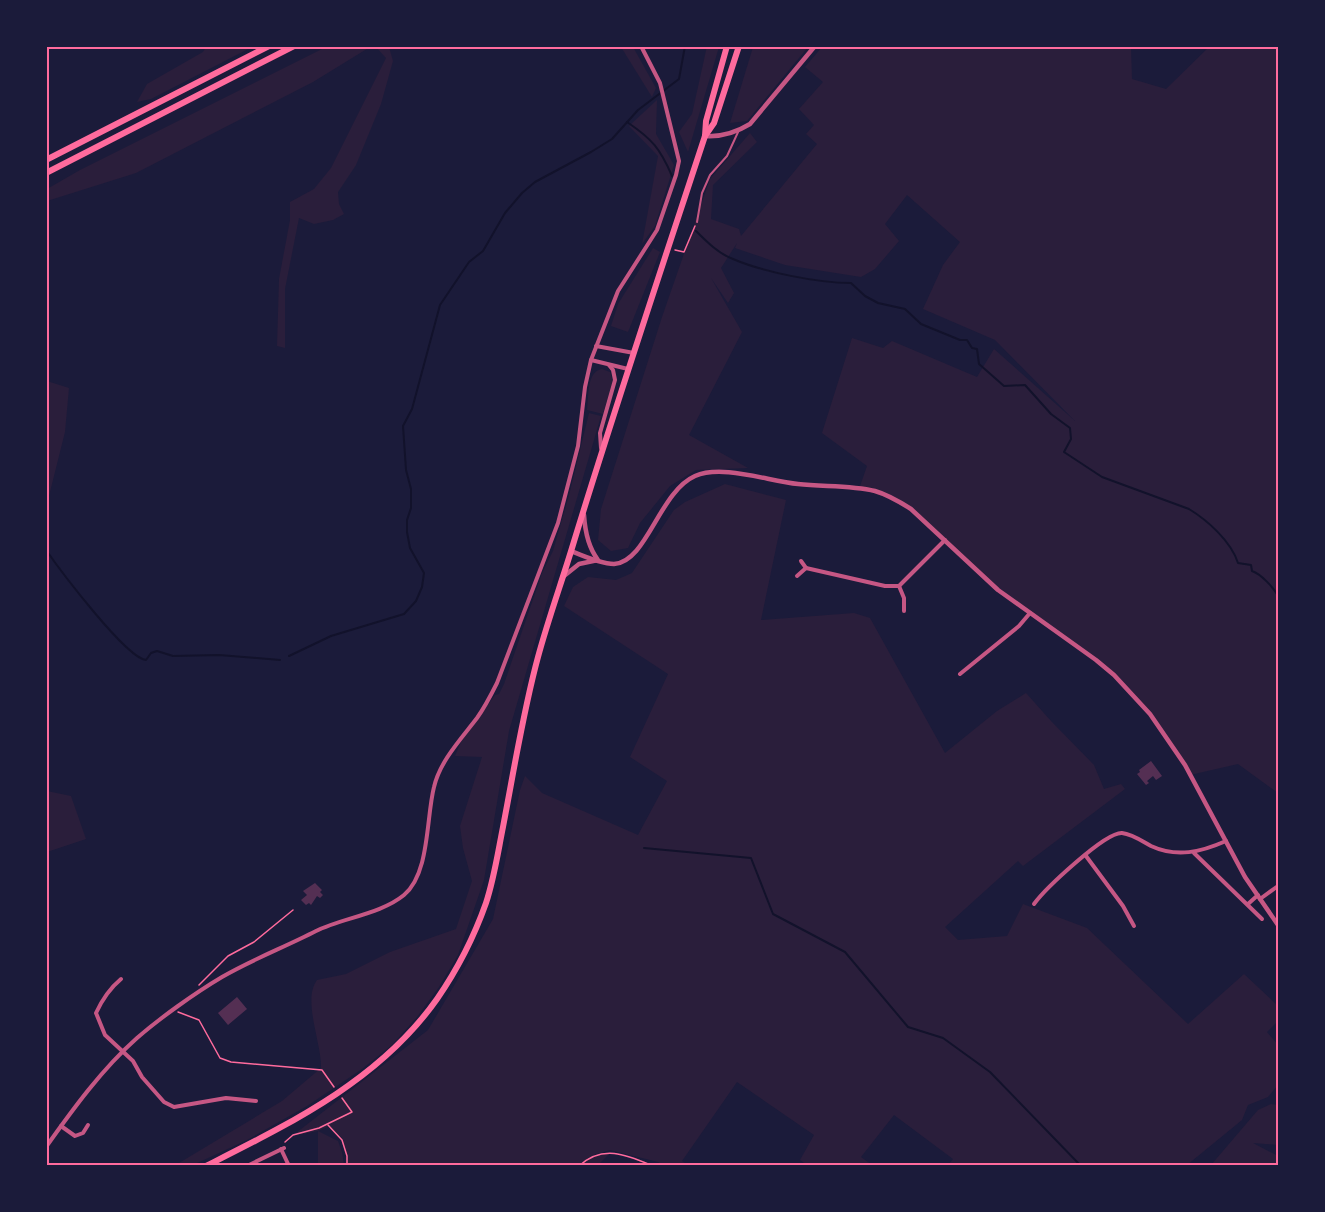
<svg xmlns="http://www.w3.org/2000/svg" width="1325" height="1212" font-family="'Nunito Sans',sans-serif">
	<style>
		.green { fill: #2a1e3b }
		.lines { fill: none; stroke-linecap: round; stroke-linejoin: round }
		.stream { stroke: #12122b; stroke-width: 2 }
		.building { fill: #542f53 }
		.path { stroke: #ff6b9d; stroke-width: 1.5 }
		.service { stroke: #c65784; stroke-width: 2 }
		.minor { stroke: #c65784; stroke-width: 4 }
		.tertiary { stroke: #c65784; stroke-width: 4.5 }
		.primary { stroke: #ff6b9d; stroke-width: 6 }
		.trunk { stroke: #ff6b9d; stroke-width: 6 }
		.neatline { fill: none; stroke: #ff6b9d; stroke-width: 2 }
	</style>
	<rect width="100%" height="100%" fill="#1b1b3a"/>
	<g class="green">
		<path d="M 707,46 L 719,47 L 688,152 L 679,132 L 692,114 Z"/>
		<path d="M 206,47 L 252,47 L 151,99 L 137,102 L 147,84 L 203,52 Z"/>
		<path d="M 326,47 L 370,47 L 313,82 L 136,173 L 47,201 L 47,189 L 80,170 Z"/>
		<path d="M 376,47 L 389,47 L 393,61 L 381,104 L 356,165 L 338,192 L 339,204 L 344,214 L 333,220 L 314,224 L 299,218 L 285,289 L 285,348 L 277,346 L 279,279 L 290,220 L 290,202 L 314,189 L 331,168 L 386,58 Z"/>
		<path d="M 621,47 L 633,47 L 656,88 L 652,97 Z"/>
		<path d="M 753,47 L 808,47 L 747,121 L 730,123 Z"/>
		<path d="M 822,47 L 1131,47 L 1132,79 L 1166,89 L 1209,47 L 1278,47 L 1278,793 L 1238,764 L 1190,775 L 1163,732 L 1114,675 L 998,590 L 911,509 L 897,500 L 859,489 L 867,466 L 822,433 L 852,338 L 883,348 L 892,341 L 977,377 L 994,349 L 1075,421 L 995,340 L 923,309 L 943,265 L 960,242 L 907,195 L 885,224 L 899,241 L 875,269 L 861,277 L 785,265 L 735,248 L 737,243 L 721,268 L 734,293 L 728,303 L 711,278 L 742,332 L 689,435 L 748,468 L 696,470 L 670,486 L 640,523 L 628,548 L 611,551 L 598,540 L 601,509 L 662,317 L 710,179 L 750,133 L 757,142 L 713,185 L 711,219 L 739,229 L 741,236 L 817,144 L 806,134 L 814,125 L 799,109 L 823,82 L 805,67 Z"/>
		<path d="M 657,100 L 656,134 L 674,165 L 655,226 L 642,244 L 658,156 L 629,126 Z"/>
		<path d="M 653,248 L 660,252 L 628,332 L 611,326 L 618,304 Z"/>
		<path d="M 602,369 L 610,372 L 613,381 L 603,414 L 587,410 C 589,397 586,372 602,369 Z"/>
		<path d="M 47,381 L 69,388 L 65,432 L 47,504 Z"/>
		<path d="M 589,413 L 601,416 L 509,731 L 484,880 L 458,955 L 439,987 L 417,1017 L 392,1045 L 362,1069 L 307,1106 L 247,1140 L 193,1165 L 174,1166 L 282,1101 L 321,1068 C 322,1044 302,1000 317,980 L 346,974 L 390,952 L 456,929 L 472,881 L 463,848 L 460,826 L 482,757 L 455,756 L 461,742 L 495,695 L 499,694 L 504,684 L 542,573 L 553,551 L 569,495 Z"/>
		<path d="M 725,484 L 786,500 L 761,620 L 854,613 L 870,618 L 945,753 L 997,711 L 1026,693 L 1051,721 L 1094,765 L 1104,789 L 1121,784 L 1125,789 L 1023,866 L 1018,861 L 945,927 L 958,940 L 1007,936 L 1023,904 L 1087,928 L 1188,1024 L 1244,974 L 1278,1006 L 1278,1021 L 1267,1032 L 1278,1045 L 1278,1085 L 1268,1097 L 1248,1105 L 1242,1120 L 1187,1165 L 948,1165 L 953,1159 L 894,1115 L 861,1157 L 872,1165 L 807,1165 L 800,1160 L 814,1135 L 737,1082 L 682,1161 L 688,1165 L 663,1165 L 658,1162 L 610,1150 L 590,1156 L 611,1152 L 598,1165 L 348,1165 L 347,1153 L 342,1138 L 330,1126 L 318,1131 L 338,1141 L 342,1152 L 344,1165 L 318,1165 L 318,1131 L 302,1134 L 296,1133 L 428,1030 L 493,919 L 520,790 L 525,776 L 542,793 L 638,835 L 667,781 L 630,757 L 668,674 L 564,606 L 573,587 L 588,577 L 616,580 L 632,573 L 674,510 L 685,502 Z"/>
		<path d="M 47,791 L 71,796 L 86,839 L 47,852 Z"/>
		<path d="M 1271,1104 L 1278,1105 L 1278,1145 L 1253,1143 L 1278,1156 L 1278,1165 L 1211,1165 L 1258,1110 Z"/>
	</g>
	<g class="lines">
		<g class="stream">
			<path d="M 627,122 C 652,139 660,148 672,176"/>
			<path d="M 696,231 C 707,242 719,254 733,259 C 763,272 818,283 851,283 L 865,296 L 878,303 L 905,309 L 921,324 L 960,340 L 967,340 L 972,348 L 977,349 L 979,364 L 1004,386 L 1025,385 L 1051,414 L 1070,428 L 1071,439 L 1064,452 L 1102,477 L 1189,509 C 1207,520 1231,541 1238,563 L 1251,565 L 1252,571 C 1261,574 1274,588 1278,596"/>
			<path d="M 46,550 C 60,570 126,658 146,660 L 151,653 L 157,651 L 173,656 L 219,655 L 280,660"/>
			<path d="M 289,656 L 331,636 L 404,614 L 416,601 L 422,587 L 424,573 L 410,548 L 407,532 L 407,520 L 411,508 L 411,489 L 406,470 L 403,426 L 412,409 L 440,305 L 469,262 L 483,251 L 505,213 L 522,193 L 535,182 L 591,152 L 612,139 L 638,110 L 679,79 L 685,46"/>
			<path d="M 644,848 L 751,858 L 773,914 L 845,952 L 908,1027 L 943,1038 L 990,1072 L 1081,1166"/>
		</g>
	</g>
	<g class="building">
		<path d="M 1151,761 L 1162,776 L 1156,780 L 1153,776 L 1147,781 L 1149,783 L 1146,785 L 1137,774 L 1140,772 L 1139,770 Z"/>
		<path d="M 315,883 L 322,890 L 320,892 L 323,895 L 320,898 L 317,896 L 311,905 L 309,903 L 306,905 L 301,900 L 307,895 L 303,891 Z"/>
		<path d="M 237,997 L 247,1009 L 228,1025 L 218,1013 Z"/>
	</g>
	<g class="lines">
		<g class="path">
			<path d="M 675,250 L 684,252 L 695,226"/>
			<path d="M 199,985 L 228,956 L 254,942 L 293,910"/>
			<path d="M 178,1012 L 199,1020 L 220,1058 L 231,1062 L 322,1070 L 334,1087"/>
			<path d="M 328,1125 L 342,1140 L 347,1156 L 347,1166"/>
			<path d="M 285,1142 L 293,1135 L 319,1128 L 352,1112 L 342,1098"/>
			<path d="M 579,1166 C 603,1144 627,1155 653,1166"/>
		</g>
		<path class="service" d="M 697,222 L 702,193 L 710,175 L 727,156 L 739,130"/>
		<g class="minor">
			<path d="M 596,346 L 634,353"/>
			<path d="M 591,360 L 628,369"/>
			<path d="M 601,448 L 600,433 L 615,380 L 613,370 L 609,365"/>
			<path d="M 806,568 L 885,586 L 899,586 L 945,540"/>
			<path d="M 797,576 L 806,568 L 801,561"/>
			<path d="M 899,586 L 904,598 L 904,611"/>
			<path d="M 960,674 L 1019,626 L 1030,613"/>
			<path d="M 1194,853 L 1262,919"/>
			<path d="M 1086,856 L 1123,906 L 1134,926"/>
			<path d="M 1260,899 L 1278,886"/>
			<path d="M 1034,904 C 1045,889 1105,832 1122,833 C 1132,834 1142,841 1151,846 C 1177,858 1201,852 1226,841"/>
			<path d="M 1248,904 L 1258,895"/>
			<path d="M 121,979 C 109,989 102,1000 96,1013 L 105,1035 L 133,1061 L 142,1077 L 164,1102 L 174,1107 L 226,1098 L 256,1101"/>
			<path d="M 61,1126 L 75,1136 L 83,1133 L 88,1125"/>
			<path d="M 46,1147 C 73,1109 102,1069 137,1038 C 160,1018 195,993 222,977 C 251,960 285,947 316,931 C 342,918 381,914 404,895 C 430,873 426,818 434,787 C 440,761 461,739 477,718 C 485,707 491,695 497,683 L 558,523 L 578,446 L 585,387 L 591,360 L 618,291 L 657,230 L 676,175 L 679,161 L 660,83 L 641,46"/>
			<path d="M 281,1149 L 289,1166"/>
			<path d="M 247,1166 L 284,1148"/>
		</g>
		<g class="tertiary">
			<path d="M 705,136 C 721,137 737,132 750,124 L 815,46"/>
			<path d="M 571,551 C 583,556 601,564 614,564 C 647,562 659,492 695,476 C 722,464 768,481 798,484 C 823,487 850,485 875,491 C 889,495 900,502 911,509 L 998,590 L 1096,660 L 1114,675 L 1150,714 L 1185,765 L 1245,877 L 1278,925"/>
			<path d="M 564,576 L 579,564 L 598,560 C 588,547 585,531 584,515"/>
		</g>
		<path class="primary" d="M 206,1166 C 291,1123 380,1080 437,999 C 457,970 474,937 486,903 C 494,879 498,852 503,827 C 514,770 523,712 538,657 C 548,620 561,584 572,548 C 614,410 660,273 705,136"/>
		<g class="trunk">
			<path d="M 705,136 L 714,123 L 739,46"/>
			<path d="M 705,136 L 706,121 L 727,46"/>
			<path d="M 46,160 L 269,46"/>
			<path d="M 46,173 L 294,46"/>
		</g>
	</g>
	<rect width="1325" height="1212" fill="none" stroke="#1b1b3a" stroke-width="96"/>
	<rect x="48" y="48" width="1229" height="1116" class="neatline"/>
</svg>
